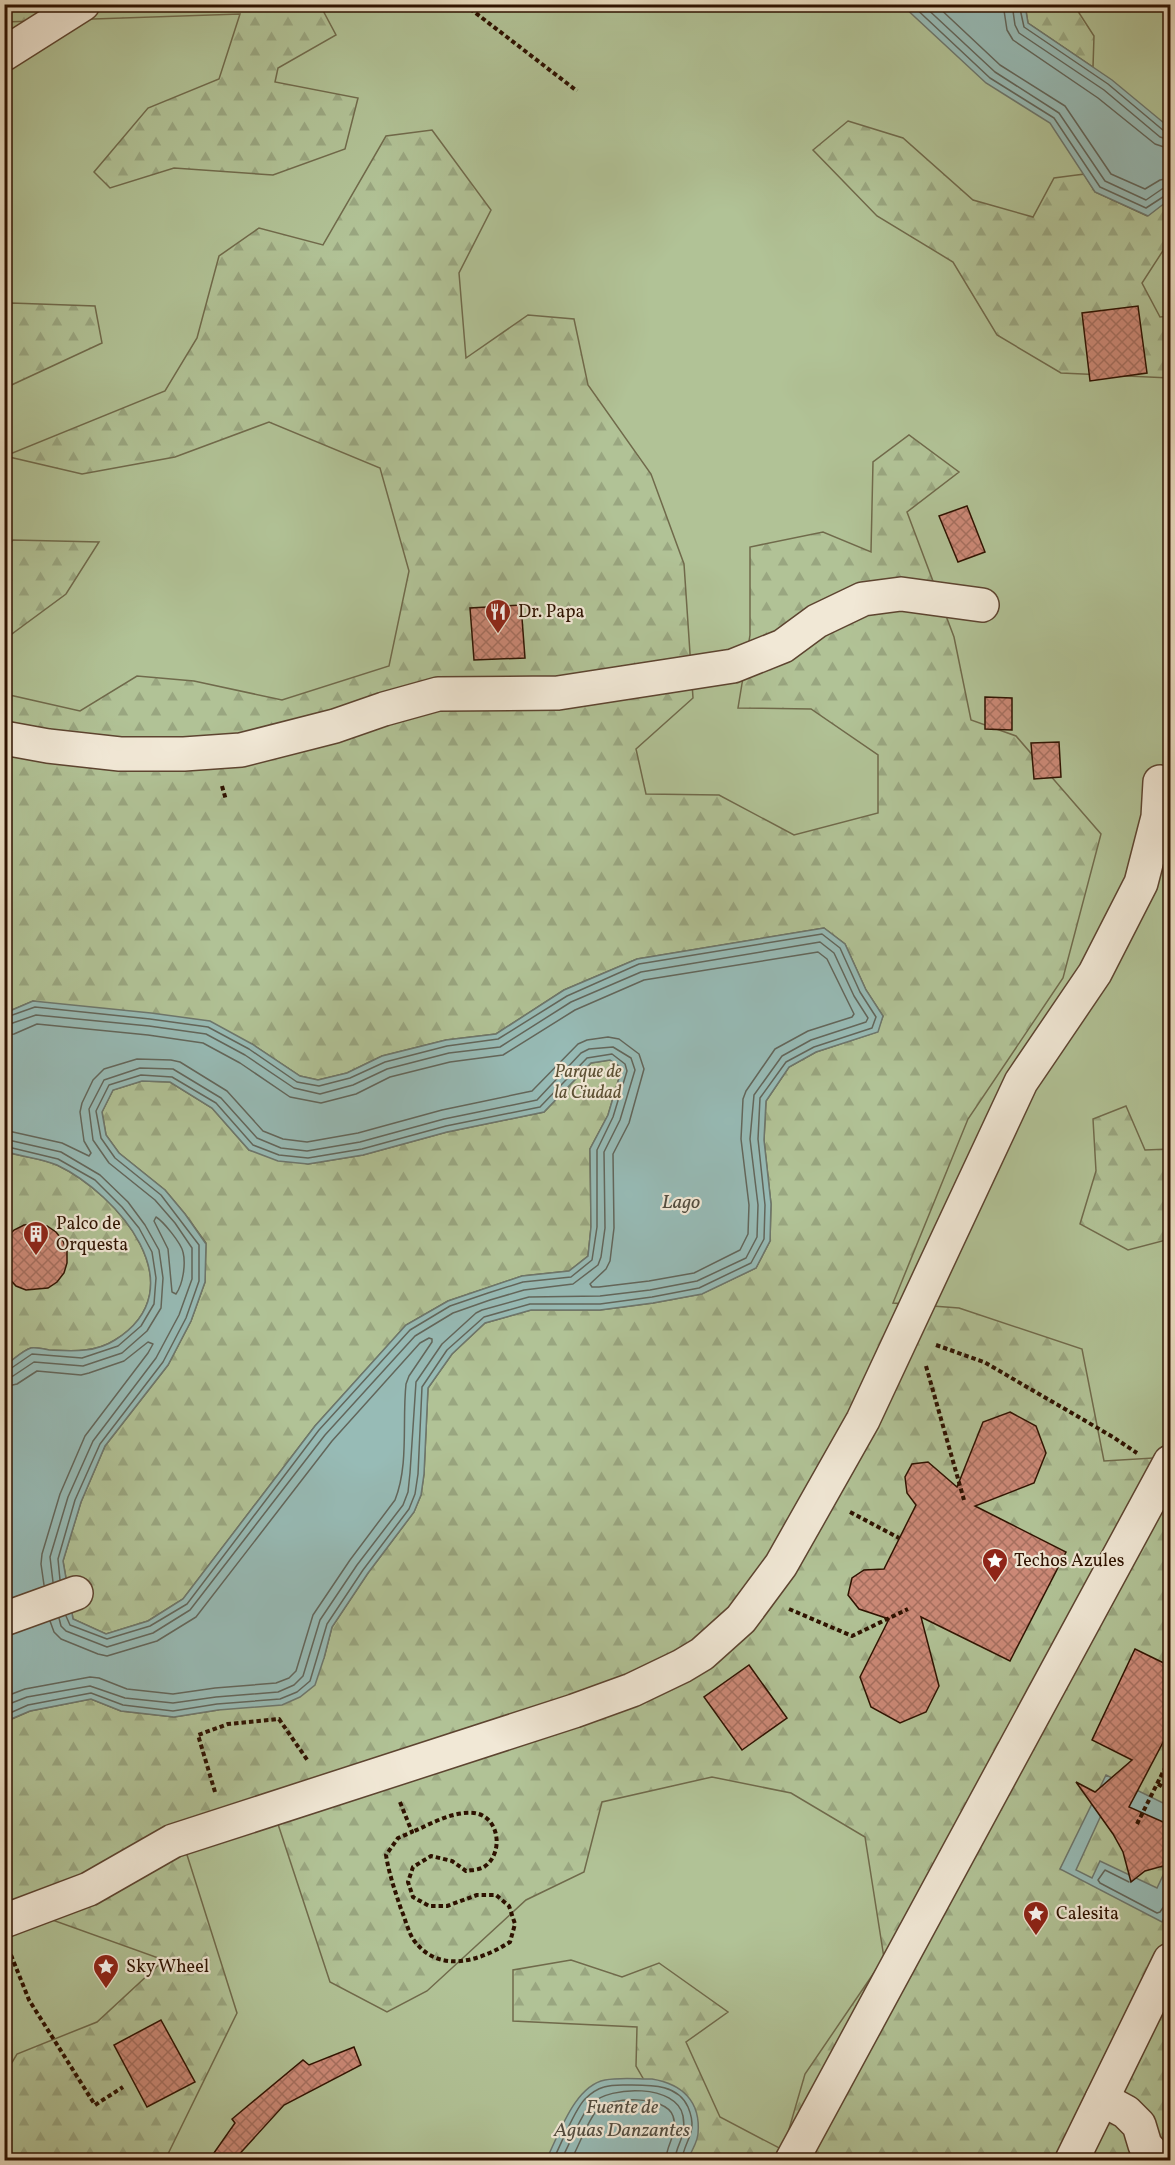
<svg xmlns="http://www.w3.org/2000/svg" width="1175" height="2165" font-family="Vollkorn,serif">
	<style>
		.green { fill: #b1c296; stroke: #706a4b; stroke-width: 1.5 }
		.forest { fill: url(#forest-firs); stroke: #706a4b; stroke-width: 1.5 }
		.water { fill: #97bbb6; stroke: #6d776d; stroke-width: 1.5; fill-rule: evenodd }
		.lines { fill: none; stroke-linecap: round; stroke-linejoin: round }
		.shore { stroke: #62665b; stroke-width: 1.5 }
		.building { fill: url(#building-cross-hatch); stroke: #2e1200; stroke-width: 1.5 }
		.minor-casing { stroke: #5d4430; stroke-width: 36 }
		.path { stroke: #2e1200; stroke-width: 4; stroke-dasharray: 4.5 3; stroke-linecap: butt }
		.minor { stroke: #f1e8d6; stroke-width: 33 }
		.labels { text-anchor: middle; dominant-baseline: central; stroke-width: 4.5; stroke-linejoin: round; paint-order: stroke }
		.poi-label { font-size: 18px; fill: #2e1200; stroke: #f1e8d6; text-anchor: start }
		.park-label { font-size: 18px; font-style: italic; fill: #5c5034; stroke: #f1e8d6 }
		.water-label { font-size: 20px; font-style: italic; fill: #534d40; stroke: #f1e8d6 }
	</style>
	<defs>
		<pattern id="forest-firs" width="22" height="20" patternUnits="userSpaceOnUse" patternTransform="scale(1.5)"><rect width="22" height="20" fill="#b1c296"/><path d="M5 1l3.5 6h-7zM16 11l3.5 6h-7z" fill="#99a680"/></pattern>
		<pattern id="building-cross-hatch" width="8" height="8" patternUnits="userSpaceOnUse" patternTransform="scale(1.5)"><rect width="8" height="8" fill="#cc8977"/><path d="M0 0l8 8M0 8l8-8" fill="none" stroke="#a66f5f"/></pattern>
	</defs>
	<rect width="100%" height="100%" fill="#e9dcc0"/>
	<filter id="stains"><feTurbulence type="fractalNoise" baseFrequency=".00333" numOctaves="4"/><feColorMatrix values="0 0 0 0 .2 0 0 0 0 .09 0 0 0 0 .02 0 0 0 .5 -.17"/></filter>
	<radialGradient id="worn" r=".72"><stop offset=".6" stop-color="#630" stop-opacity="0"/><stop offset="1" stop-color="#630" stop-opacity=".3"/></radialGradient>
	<rect class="green" x="5" y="5" width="1165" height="2155"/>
	<g class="forest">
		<path d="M 4,5 L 320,5 L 336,35 L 278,68 L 275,82 L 358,98 L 345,149 L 273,175 L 174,168 L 110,188 L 94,172 L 148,108 L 219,79 L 240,14 L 5,22 Z"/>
		<path d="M 1025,5 L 1074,5 L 1094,36 L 1093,67 L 1028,23 Z"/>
		<path d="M 848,121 L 903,138 L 973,200 L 1033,217 L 1054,178 L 1084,174 L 1095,192 L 1147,216 L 1170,199 L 1170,245 L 1166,246 L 1142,283 L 1160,317 L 1170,316 L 1170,378 L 1061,373 L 997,335 L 953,262 L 877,216 L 813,150 Z"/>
		<path d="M 432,130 L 491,210 L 459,273 L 466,358 L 528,315 L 574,319 L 588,385 L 651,474 L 684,564 L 693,698 L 636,749 L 646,794 L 719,795 L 794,835 L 878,813 L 878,755 L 811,709 L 738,708 L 750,635 L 750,547 L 823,532 L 871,552 L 873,462 L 909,435 L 959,472 L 907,512 L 954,637 L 971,720 L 1016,736 L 1101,834 L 1063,978 L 968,1119 L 893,1303 L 959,1308 L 1082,1349 L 1104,1461 L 1170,1457 L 1170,2160 L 680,2160 L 678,2139 L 636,2066 L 637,2027 L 513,2021 L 513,1970 L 571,1960 L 622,1977 L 659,1963 L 728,2012 L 686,2042 L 720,2117 L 783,2150 L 805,2074 L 884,1958 L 865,1837 L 791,1793 L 712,1777 L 602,1802 L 584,1872 L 526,1900 L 427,1991 L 387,2012 L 330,1982 L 273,1809 L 182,1839 L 237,2013 L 165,2160 L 5,2160 L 5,2074 L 17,2054 L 97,2022 L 164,1960 L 5,1903 L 4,1720 L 12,1719 L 30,1711 L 91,1699 L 121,1711 L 174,1717 L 218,1710 L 324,1658 L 332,1627 L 368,1573 L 414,1512 L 421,1495 L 424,1474 L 428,1388 L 452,1354 L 485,1323 L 531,1310 L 600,1310 L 653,1303 L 701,1294 L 756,1268 L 770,1241 L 771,1204 L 764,1140 L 766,1101 L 789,1067 L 816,1052 L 877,1032 L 883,1016 L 866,990 L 845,944 L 824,928 L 637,959 L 564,990 L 496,1034 L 446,1040 L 382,1056 L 347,1073 L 318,1080 L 300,1076 L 252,1044 L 33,1001 L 5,1013 L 5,694 L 80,711 L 137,676 L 194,681 L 282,700 L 389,666 L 409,571 L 380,468 L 269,422 L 175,457 L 82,474 L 5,456 L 165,391 L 197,338 L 219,256 L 259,228 L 323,245 L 386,136 Z"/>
		<path d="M 11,303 L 95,306 L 102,343 L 5,388 L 5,306 Z"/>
		<path d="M 13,540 L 99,542 L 66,594 L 5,639 L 5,548 Z"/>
		<path d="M 610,1060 L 622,1068 L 608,1115 L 590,1149 L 591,1227 L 588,1256 L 569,1271 L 522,1276 L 448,1301 L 406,1325 L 315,1426 L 183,1599 L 148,1621 L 106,1634 L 73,1619 L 63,1561 L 81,1502 L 105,1446 L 168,1365 L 191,1321 L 205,1282 L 206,1243 L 185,1214 L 165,1190 L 119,1153 L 106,1135 L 102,1112 L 113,1090 L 142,1081 L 170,1082 L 212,1108 L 249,1150 L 308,1164 L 363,1155 L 447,1132 L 544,1112 L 591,1063 Z"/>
		<path d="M 1126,1106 L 1145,1150 L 1170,1149 L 1170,1239 L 1128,1250 L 1080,1224 L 1096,1171 L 1093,1119 Z"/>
		<path d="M 4,1151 C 21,1157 41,1158 57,1165 C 118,1194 198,1288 115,1340 C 95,1353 72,1351 49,1350 C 44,1349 36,1347 31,1348 C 23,1350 12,1361 5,1366 Z"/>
	</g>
	<g class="water">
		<path d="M 902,5 L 1025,5 L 1028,23 L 1112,80 L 1170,128 L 1170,199 L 1148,216 L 1095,192 L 1050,123 L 986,83 Z"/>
		<path d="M 824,928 L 845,944 L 866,990 L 883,1016 L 878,1032 L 816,1052 L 789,1067 L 766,1101 L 764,1140 L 771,1204 L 770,1241 L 756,1268 L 702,1294 L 653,1303 L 600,1310 L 531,1310 L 485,1323 L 452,1354 L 428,1388 L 424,1474 L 421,1495 L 414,1512 L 368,1573 L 332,1627 L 324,1658 L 315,1685 L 300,1697 L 282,1705 L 218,1710 L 174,1717 L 121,1711 L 91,1699 L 30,1711 L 11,1719 L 5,1719 L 4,1366 C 12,1361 23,1350 31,1348 C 36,1347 44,1349 49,1350 C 72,1351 95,1353 115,1340 C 198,1288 118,1194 57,1165 C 41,1158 21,1157 5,1151 L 5,1013 L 33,1001 L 151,1013 L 210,1021 L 252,1044 L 300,1076 L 318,1080 L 347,1073 L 382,1056 L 446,1040 L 496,1034 L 564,990 L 637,959 ZM 610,1060 L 622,1068 L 608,1115 L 590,1149 L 591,1227 L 588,1256 L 569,1271 L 522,1276 L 448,1301 L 406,1325 L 315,1426 L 183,1599 L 148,1621 L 106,1634 L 73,1619 L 63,1561 L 81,1502 L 105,1446 L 168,1365 L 191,1321 L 205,1282 L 206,1244 L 185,1214 L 165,1190 L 119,1153 L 106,1135 L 102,1112 L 113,1090 L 142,1081 L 170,1082 L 212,1108 L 249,1150 L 278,1161 L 308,1164 L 363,1155 L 447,1132 L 544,1112 L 591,1063 Z"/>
		<path d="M 1106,1775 L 1163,1803 L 1170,1789 L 1170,1905 L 1162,1922 L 1060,1869 ZM 1109,1798 L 1148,1861 L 1166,1869 L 1157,1888 L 1100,1861 L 1092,1878 L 1076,1870 Z"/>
		<path d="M 652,2079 C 682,2084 701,2101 698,2134 C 697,2143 691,2153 687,2160 L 546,2160 C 559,2135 574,2086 605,2080 C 620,2077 637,2079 652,2079 Z"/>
	</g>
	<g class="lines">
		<g class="shore">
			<path d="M 911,4 L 990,78 L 1054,118 L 1100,187 L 1146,208 L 1166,195 L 1170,195"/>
			<path d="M 922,4 L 995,72 L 1059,113 L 1105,181 L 1146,200 L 1162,189 L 1170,187"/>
			<path d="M 935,4 L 1000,65 L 1065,106 L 1111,174 L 1145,189 L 1160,180 L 1170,178"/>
			<path d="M 1003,4 L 1007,30 L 1013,40 L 1098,98 L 1155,144 L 1170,149"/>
			<path d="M 1012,4 L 1015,25 L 1019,33 L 1104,90 L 1160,137 L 1170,140"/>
			<path d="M 1019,4 L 1024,27 L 1108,84 L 1164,131 L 1170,132"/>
			<path d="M 4,1018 L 35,1007 L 150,1019 L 208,1027 L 249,1049 L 297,1082 L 319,1086 L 350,1078 L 385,1062 L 447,1046 L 498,1039 L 567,996 L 639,964 L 822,934 L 840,948 L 860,992 L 876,1017 L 872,1028 L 814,1047 L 786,1062 L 760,1098 L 758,1139 L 765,1205 L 764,1239 L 751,1263 L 699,1288 L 652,1297 L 600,1304 L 530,1304 L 484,1317 L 447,1350 L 422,1387 L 418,1474 L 415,1494 L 409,1509 L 363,1570 L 327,1624 L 310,1681 L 297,1692 L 280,1699 L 217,1704 L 173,1711 L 123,1705 L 91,1693 L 28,1705 L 10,1713 L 4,1714"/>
			<path d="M 4,1026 L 36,1015 L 149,1026 L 206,1034 L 245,1055 L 294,1088 L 320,1094 L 353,1085 L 387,1069 L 449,1053 L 500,1047 L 571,1002 L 641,972 L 820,942 L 834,953 L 854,996 L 868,1018 L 866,1022 L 811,1040 L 782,1056 L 754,1095 L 750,1139 L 758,1205 L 757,1237 L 746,1258 L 697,1281 L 650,1290 L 600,1296 L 529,1297 L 482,1310 L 476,1313 L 442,1344 L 416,1382 L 410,1473 L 408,1492 L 403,1505 L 357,1565 L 320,1620 L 303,1676 L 294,1685 L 278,1692 L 216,1697 L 173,1703 L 125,1698 L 90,1686 L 27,1697 L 4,1706"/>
			<path d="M 4,1035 L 14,1034 L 37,1024 L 148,1035 L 203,1043 L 240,1063 L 290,1097 L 321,1103 L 356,1094 L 390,1077 L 450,1062 L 503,1055 L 575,1010 L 644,980 L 818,952 L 827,959 L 854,1014 L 852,1017 L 808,1031 L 775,1049 L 746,1091 L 743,1099 L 741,1139 L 749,1205 L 748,1234 L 740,1250 L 694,1273 L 649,1281 L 599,1287 L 592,1287 L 590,1284 L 606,1269 L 610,1261 L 614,1228 L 613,1154 L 629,1123 L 644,1069 L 639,1054 L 619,1039 L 608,1037 L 587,1040 L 578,1044 L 532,1091 L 442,1110 L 358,1133 L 307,1142 L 283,1139 L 263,1131 L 227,1091 L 180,1062 L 171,1060 L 137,1059 L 104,1069 L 93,1080 L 82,1103 L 80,1112 L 84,1141 L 91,1153 L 89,1156 L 62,1143 L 4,1130"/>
			<path d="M 4,1139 L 61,1152 L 100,1175 L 128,1202 L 145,1225 L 159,1250 L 163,1278 L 161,1308 L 147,1331 L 122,1353 L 83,1366 L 34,1362 L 13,1376 L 4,1378"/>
			<path d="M 4,1146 L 58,1159 L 95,1180 L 122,1207 L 139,1228 L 152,1252 L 156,1278 L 154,1304 L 141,1326 L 118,1346 L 82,1358 L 32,1354 L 10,1369 L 4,1370"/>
			<path d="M 156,1217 C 163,1221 181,1243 183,1252 C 186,1264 183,1284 176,1294 L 172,1292 L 168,1249 L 154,1221 Z"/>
			<path d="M 4,1387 L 17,1384 L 37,1371 L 81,1375 L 89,1373 L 124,1361 L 148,1342 L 153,1344 L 148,1353 L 85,1436 L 60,1494 L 42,1554 L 41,1564 L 44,1585"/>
			<path d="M 60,1580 L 58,1559 L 75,1500 L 100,1444 L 163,1362 L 186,1318 L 199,1281 L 199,1245 L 161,1195 L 115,1158 L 101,1138 L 96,1111 L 109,1085 L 141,1075 L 172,1077 L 216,1103 L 253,1145 L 279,1155 L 308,1158 L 362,1149 L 446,1126 L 540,1107 L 587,1058 L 612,1054 L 625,1064 L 627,1071 L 613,1117 L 597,1150 L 597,1227 L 592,1260 L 571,1277 L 523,1282 L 488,1293 L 450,1306 L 410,1330 L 319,1430 L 187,1604 L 150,1626 L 107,1639 L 70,1625 L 66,1616"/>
			<path d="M 53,1582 L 50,1557 L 68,1497 L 93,1441 L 156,1358 L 179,1315 L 192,1279 L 192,1248 L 175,1223 L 155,1200 L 109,1163 L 93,1140 L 89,1109 L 104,1080 L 140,1068 L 173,1069 L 221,1098 L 257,1138 L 281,1148 L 307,1151 L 360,1142 L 444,1119 L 537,1100 L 581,1053 L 589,1049 L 613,1047 L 631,1058 L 635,1070 L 620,1120 L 604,1152 L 605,1228 L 601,1257 L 598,1265 L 573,1284 L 524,1290 L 490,1300 L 453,1313 L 415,1336 L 325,1435 L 190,1610 L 153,1633 L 107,1647 L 66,1631 L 61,1626 L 59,1618"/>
			<path d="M 4,1697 L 25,1689 L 90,1677 L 99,1678 L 127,1689 L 173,1694 L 215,1688 L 276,1683 L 289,1678 L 296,1671 L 313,1615 L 350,1560 L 395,1500 C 409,1465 402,1422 406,1384 L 409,1376 L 432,1342 L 432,1339 L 429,1338 L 420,1343 L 332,1441 L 196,1617 L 157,1641 L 107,1656 L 98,1654 L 61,1639 L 54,1632 L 50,1621"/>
			<path d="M 1129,1882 L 1105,1870 L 1098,1880 L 1100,1883 L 1157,1913 L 1160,1912 L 1165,1905 L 1170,1904"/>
			<path d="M 553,2160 C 561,2145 574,2110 585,2099 C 590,2094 597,2089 604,2087 C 613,2084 623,2085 632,2085 C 653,2085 678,2085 688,2107 C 699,2133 684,2140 682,2160"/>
			<path d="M 561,2160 C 569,2146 581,2114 591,2104 C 610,2085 677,2084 683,2116 C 687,2138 676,2143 675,2160"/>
			<path d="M 571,2160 C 579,2146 587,2122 597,2110 C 609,2096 666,2095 673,2116 C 679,2133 666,2144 666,2160"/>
		</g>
	</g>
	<g class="building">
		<path d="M 1138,306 L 1147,373 L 1090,381 L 1082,313 Z"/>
		<path d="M 967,506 L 985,552 L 958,562 L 939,516 Z"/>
		<path d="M 521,605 L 525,658 L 474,660 L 470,608 Z"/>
		<path d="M 985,697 L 1012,698 L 1012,730 L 985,729 Z"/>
		<path d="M 1059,742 L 1061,777 L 1034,779 L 1031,743 Z"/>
		<path d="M 36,1224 L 47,1226 L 56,1232 L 63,1241 L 67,1251 L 67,1263 L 64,1273 L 57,1282 L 48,1288 L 26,1290 L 16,1286 L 4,1273 L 4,1240 L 14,1230 L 24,1225 Z"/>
		<path d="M 1010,1412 L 1036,1426 L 1046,1453 L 1034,1483 L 975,1506 L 1066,1552 L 1010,1661 L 921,1617 L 939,1686 L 926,1712 L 900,1723 L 871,1707 L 860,1677 L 889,1619 L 859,1609 L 848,1595 L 852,1578 L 864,1570 L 884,1569 L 916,1505 L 907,1493 L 905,1477 L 912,1464 L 928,1462 L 957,1487 L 983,1422 Z"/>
		<path d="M 1135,1649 L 1170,1666 L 1170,1729 L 1129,1807 L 1170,1825 L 1170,1852 L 1167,1865 L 1145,1871 L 1131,1882 L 1123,1852 L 1113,1834 L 1076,1782 L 1095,1792 L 1132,1760 L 1092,1740 Z"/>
		<path d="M 749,1665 L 787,1718 L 742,1750 L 704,1697 Z"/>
		<path d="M 161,2020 L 195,2082 L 147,2107 L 114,2045 Z"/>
		<path d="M 354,2047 L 361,2065 L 284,2105 L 234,2160 L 209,2160 L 235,2123 L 232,2119 L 303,2060 L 309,2065 Z"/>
	</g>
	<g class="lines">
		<defs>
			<g id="minor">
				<path d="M 4,54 L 83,4"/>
				<path d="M 4,738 L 48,746 L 120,754 L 184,754 L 241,750 L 335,726 L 384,709 L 438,694 L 558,693 L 733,666 L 783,646 L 817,621 L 863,599 L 901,594 L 982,605"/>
				<path d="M 4,1619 L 76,1593"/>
				<path d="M 4,1921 L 89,1889 L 173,1841 L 574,1711 L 632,1690 L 682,1666 L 702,1654 L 741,1619 L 781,1565 L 863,1420 L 1021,1082 L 1095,973 L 1141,883 L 1158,817 L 1160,782"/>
				<path d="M 1102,2099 L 1126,2112 L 1139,2125 L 1145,2145 L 1158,2160"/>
				<path d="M 792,2160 L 1170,1462"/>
				<path d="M 1072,2160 L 1170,1960"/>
			</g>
		</defs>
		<use href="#minor" class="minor-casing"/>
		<g class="path">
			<path d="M 464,4 L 577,91"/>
			<path d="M 222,786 L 226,800"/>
			<path d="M 936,1345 L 984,1362 L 1113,1437 L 1137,1453"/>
			<path d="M 926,1366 L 964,1500"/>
			<path d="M 850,1512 L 899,1538"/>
			<path d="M 789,1609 L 852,1636 L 908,1609"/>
			<path d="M 1158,1784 L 1170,1791"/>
			<path d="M 215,1792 L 198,1735 L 228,1724 L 279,1719 L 308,1761"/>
			<path d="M 400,1802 L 412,1832 L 398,1838 L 386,1855 C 389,1874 395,1891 401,1909 C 405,1918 408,1931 413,1939 C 438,1975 480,1961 510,1942 L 515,1924 L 509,1906 L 496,1895 L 477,1895 L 447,1906 L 429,1906 L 413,1897 L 408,1882 L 413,1867 L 431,1856 L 452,1861 L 466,1871 C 471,1870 479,1870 484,1867 C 504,1854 500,1816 474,1813 C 452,1811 431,1824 412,1832"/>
			<path d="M 1137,1824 L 1170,1758"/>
			<path d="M 11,1955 L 29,2000 L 95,2105 L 123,2087"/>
		</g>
		<use href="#minor" class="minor"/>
	</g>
	<defs>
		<symbol id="restaurant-pin" viewBox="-11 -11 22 30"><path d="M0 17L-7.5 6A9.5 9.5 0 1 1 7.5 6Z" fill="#8f2418" stroke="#f1e8d6"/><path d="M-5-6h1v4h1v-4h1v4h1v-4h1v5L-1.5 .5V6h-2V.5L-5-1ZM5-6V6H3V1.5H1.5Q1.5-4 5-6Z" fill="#fff"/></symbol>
		<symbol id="building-pin" viewBox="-11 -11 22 30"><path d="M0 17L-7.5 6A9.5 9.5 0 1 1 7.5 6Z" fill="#8f2418" stroke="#f1e8d6"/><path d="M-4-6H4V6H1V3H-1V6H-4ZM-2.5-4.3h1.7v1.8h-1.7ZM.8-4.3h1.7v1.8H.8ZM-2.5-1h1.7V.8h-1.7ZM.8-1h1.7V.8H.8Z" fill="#fff"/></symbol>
		<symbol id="sight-pin" viewBox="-11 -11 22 30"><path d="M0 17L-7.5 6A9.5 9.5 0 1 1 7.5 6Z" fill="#8f2418" stroke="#f1e8d6"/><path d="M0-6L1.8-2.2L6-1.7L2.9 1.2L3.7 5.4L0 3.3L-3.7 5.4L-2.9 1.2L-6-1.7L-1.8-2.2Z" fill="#fff"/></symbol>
	</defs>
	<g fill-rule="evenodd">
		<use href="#restaurant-pin" x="483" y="597" width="30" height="40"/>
		<use href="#building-pin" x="21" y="1219" width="30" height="40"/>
		<use href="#sight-pin" x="980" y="1546" width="30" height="40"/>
		<use href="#sight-pin" x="1021" y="1899" width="30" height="40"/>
		<use href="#sight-pin" x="91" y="1952" width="30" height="40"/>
	</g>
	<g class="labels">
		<g class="poi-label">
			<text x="518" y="612">Dr. Papa</text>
			<text x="56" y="1224">Palco de<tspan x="56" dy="21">Orquesta</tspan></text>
			<text x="1014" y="1561">Techos Azules</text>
			<text x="1056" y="1914">Calesita</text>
			<text x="126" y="1967">Sky Wheel</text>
		</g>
		<g class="park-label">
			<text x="588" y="1072">Parque de<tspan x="588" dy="21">la Ciudad</tspan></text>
		</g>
		<g class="water-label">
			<text x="681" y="1203">Lago</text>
			<text x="622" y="2108">Fuente de<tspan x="622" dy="23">Aguas Danzantes</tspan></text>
		</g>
	</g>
	<rect width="1175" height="2165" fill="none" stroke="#e9dcc0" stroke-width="24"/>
	<rect x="6" y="6" width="1163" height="2153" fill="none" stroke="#2e1200" stroke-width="3"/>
	<rect x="12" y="12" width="1151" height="2141" fill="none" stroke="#2e1200" stroke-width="1.5"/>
	<rect width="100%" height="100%" filter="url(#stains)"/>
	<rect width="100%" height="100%" fill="url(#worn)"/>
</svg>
